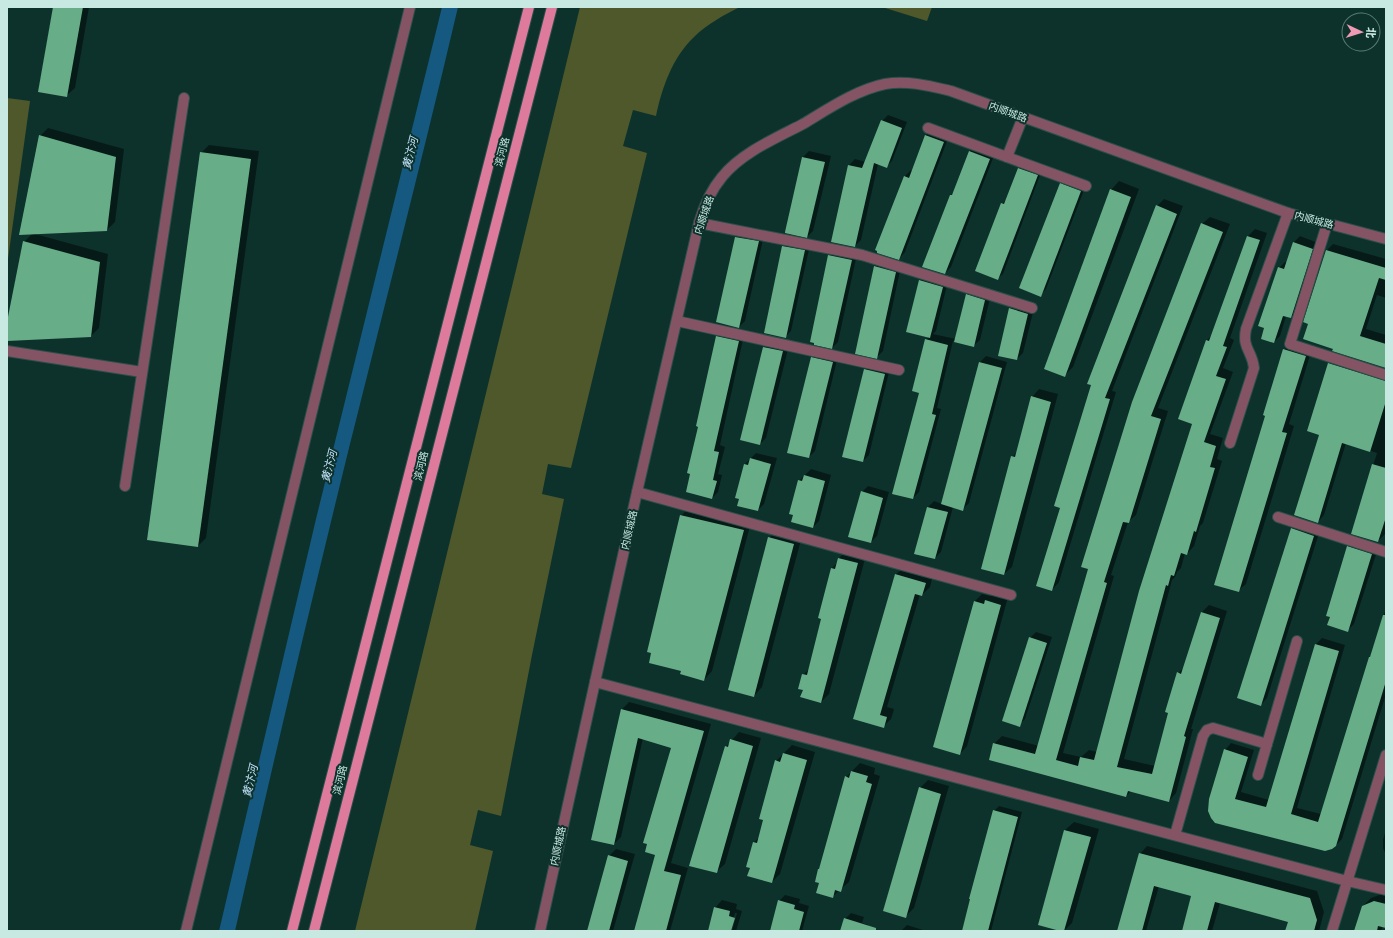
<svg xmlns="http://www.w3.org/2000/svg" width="1393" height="938" font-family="'Times New Roman','Noto Sans SC',serif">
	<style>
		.green { fill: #4e582b }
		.water { fill: #155980 }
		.shadow { fill: #0007 }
		.building { fill: #67ad88 }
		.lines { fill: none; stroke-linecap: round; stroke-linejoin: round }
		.minor-casing { stroke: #2b4f49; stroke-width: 12 }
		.major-casing { stroke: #2b4f49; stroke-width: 12 }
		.minor { stroke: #855464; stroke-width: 10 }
		.major { stroke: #de7a9c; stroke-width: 10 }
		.labels { text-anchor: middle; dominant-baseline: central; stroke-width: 4; stroke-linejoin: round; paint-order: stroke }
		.street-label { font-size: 10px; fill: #c8e9e1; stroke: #0d322c }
		.water-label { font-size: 11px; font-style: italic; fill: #c4e5fd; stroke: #0d322c }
	</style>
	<rect width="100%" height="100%" fill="#0d322c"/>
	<g class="green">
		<path d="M 580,7 L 740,7 C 724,15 707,24 694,37 C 672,58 662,88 656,116 L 633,110 L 623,146 L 647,153 L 571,468 L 548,464 L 542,494 L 564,499 L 532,655 L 501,816 L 478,810 L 470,845 L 493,851 L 475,931 L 355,931 Z"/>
		<path d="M 882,7 L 932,7 L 927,21 Z"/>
		<path d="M 7,98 L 30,101 L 7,266 Z"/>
	</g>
	<path class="water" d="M 442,7 L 458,7 C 423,156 385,304 348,452 C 309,611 271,771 235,931 L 219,931 L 316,519 Z"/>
	<g class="shadow">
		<path d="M 54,7 L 89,7 L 75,88 L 66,96 Z"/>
		<path d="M 888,115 L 907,122 L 892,161 L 886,167 L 878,164 L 861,240 L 855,246 L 849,165 L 855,159 L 866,162 L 882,121 Z"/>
		<path d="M 48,128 L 124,149 L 115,222 L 107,230 L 35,234 L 108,254 L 99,328 L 91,336 L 7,340 L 7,327 L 24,242 L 32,234 L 40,136 Z"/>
		<path d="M 932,129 L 949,136 L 905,252 L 899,259 L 905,176 L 911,170 L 913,171 L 926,135 Z"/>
		<path d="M 209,145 L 259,151 L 206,538 L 198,546 L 201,153 Z"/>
		<path d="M 976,145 L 995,153 L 951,267 L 945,273 L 951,195 L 955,192 L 970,151 Z"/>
		<path d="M 809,151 L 831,156 L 813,231 L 807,237 L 803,157 Z"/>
		<path d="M 1024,163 L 1042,170 L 1003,274 L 997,279 L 1002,204 L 1007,199 L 1019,168 Z"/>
		<path d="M 1067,178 L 1086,185 L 1046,289 L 1040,296 L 1061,184 Z"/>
		<path d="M 1119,181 L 1139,189 L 1073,367 L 1065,375 L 1111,190 Z"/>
		<path d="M 1164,199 L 1183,206 L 1112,391 L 1116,392 L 1059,582 L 1052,590 L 1061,507 L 1157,206 Z"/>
		<path d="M 1210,217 L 1230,224 L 1158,408 L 1168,411 L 1136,515 L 1128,522 L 1111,575 L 1114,576 L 1063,753 L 1081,757 L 1089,750 L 1097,752 L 1193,423 L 1207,340 L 1212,335 L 1248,236 L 1255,229 L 1267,233 L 1230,338 L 1234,340 L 1223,368 L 1233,372 L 1210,434 L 1223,438 L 1217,459 L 1222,461 L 1203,523 L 1200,526 L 1194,546 L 1187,554 L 1185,553 L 1181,568 L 1177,572 L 1175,577 L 1172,580 L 1124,759 L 1155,766 L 1178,673 L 1185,667 L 1201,613 L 1209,605 L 1227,611 L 1191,729 L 1193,729 L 1176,793 L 1169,801 L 1131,791 L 1126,796 L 994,744 L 1002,736 L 1039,746 L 1202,224 Z"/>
		<path d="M 742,231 L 764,235 L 745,321 L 739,327 L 736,237 Z"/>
		<path d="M 1300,236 L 1318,243 L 1297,311 L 1291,317 L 1286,316 L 1280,336 L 1274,342 L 1279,268 L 1285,262 L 1287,263 L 1294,242 Z"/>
		<path d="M 789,240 L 810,245 L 791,331 L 785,337 L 783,247 Z"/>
		<path d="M 1333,244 L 1386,259 L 1386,298 L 1377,295 L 1366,329 L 1386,335 L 1386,367 L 1333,350 L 1327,250 Z"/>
		<path d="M 835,249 L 857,254 L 838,342 L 832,348 L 815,342 L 829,256 Z"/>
		<path d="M 881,260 L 901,266 L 883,351 L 877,357 L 856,353 L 875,266 Z"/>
		<path d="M 926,274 L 948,281 L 936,331 L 933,334 L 956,339 L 967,295 L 973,289 L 991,294 L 980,340 L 973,346 L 953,341 L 937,408 L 941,409 L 919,492 L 913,498 L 926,340 L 929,336 L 907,331 L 920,280 Z"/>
		<path d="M 1016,302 L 1034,308 L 1023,353 L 1017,359 L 999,355 L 1010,308 Z"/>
		<path d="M 723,331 L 744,335 L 720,445 L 725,447 L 718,474 L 722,475 L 718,492 L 712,498 L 699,426 L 717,337 Z"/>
		<path d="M 770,341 L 789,345 L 766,438 L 760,444 L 741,439 L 764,347 Z"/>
		<path d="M 1292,342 L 1312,349 L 1289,424 L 1294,426 L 1246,584 L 1238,591 L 1267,415 L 1284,350 Z"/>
		<path d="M 818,352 L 838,356 L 815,451 L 809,457 L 812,358 Z"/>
		<path d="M 986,356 L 1007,362 L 969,503 L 963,509 L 953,507 L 941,552 L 935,558 L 928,507 L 934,501 L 942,504 L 980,362 Z"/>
		<path d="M 1336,357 L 1386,373 L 1386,530 L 1385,534 L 1378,541 L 1352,533 L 1377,453 L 1346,443 L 1324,515 L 1318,522 L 1320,434 L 1329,364 Z"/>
		<path d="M 871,363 L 890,368 L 869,455 L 863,461 L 865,369 Z"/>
		<path d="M 1039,389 L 1058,394 L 1012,567 L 1004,574 L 1012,457 L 1017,452 L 1032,397 Z"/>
		<path d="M 756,453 L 777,458 L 764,504 L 758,510 L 745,464 Z"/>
		<path d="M 811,469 L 831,475 L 819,521 L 813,527 L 799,481 Z"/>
		<path d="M 868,486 L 889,492 L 877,536 L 871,542 L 862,492 Z"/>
		<path d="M 689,507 L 751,522 L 712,671 L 704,680 L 682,670 L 681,516 Z"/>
		<path d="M 1298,522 L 1320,530 L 1267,698 L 1261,705 L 1291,528 Z"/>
		<path d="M 777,530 L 802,536 L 762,687 L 754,696 L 769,538 Z"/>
		<path d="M 1354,541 L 1378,548 L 1354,624 L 1348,630 L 1331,616 L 1348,547 Z"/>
		<path d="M 847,550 L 866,555 L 829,694 L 821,702 L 804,689 L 803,675 L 809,669 L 823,619 L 831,569 L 837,563 L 839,558 Z"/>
		<path d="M 904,567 L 933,575 L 930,587 L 922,595 L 920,594 L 887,707 L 894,709 L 891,719 L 883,727 L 854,718 L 895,575 Z"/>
		<path d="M 993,593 L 1008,597 L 967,746 L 960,754 L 974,602 L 982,594 L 990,596 Z"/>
		<path d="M 1386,608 L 1386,694 L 1342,839 L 1335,846 L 1215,823 L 1225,750 L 1231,743 L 1254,750 L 1241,792 L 1269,800 L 1316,644 L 1322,638 L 1345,645 L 1297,808 L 1321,814 L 1370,657 L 1372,655 Z"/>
		<path d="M 1036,632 L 1052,637 L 1025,719 L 1019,725 L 1030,638 Z"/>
		<path d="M 629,702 L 711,724 L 671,863 L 688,868 L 670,931 L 635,931 L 656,854 L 673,747 L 643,738 L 621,837 L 614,844 L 593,839 L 622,709 Z"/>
		<path d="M 739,732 L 761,738 L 725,864 L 716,872 L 726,747 Z"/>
		<path d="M 792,745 L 815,752 L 780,874 L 772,882 L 751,867 L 754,842 L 760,837 L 776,761 Z"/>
		<path d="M 860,763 L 875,768 L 874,774 L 880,776 L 849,882 L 833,896 L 846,777 Z"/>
		<path d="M 928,780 L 949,786 L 914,908 L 906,916 L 920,788 Z"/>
		<path d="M 999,806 L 1022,812 L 991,931 L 963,931 L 994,811 Z"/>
		<path d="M 1074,822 L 1099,829 L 1072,923 L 1064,931 L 1039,924 L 1065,830 Z"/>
		<path d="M 1386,829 L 1386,855 L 1383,848 L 1383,840 Z"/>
		<path d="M 1147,846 L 1317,891 L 1324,912 L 1319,931 L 1286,931 L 1289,921 L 1220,903 L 1212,931 L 1183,931 L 1192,895 L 1159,886 L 1146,931 L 1118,931 L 1140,854 Z"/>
		<path d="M 616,849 L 635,854 L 613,931 L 588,931 L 609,856 Z"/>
		<path d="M 1382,894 L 1386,895 L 1386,927 L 1383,926 L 1381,931 L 1355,931 L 1363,906 L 1371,898 Z"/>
		<path d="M 785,895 L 800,899 L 799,903 L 809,906 L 802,931 L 771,931 L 779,901 Z"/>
		<path d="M 722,900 L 737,904 L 736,909 L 742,911 L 736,931 L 732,931 L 737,913 L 735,913 L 730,931 L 709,931 L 715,908 Z"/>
		<path d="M 851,913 L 864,917 L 862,923 L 868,925 L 866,931 L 841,931 L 845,919 Z"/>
		<path d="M 907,925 L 923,930 L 922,931 L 901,931 Z"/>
	</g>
	<g class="building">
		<path d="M 53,7 L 83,7 L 67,97 L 38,92 Z"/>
		<path d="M 881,120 L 902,128 L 887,168 L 874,163 L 855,247 L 831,242 L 848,165 L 862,168 Z"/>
		<path d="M 39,135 L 116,157 L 107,231 L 19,235 Z"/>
		<path d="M 925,135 L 944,142 L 899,260 L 877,253 L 877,251 L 875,250 L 904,176 L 909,178 Z"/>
		<path d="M 969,151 L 990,159 L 945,274 L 922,267 L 950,195 L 952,195 Z"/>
		<path d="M 200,152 L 251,159 L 198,547 L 147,540 Z"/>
		<path d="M 802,157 L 825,162 L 807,238 L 785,233 L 785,232 Z"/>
		<path d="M 1018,168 L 1038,175 L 998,280 L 975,271 L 1001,203 L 1004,204 Z"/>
		<path d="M 1060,183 L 1081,191 L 1041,297 L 1019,288 Z"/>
		<path d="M 1110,189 L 1131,197 L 1065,377 L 1044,369 Z"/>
		<path d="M 1156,205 L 1177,214 L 1105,398 L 1110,399 L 1052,591 L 1036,586 L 1060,508 L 1054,506 L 1091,385 L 1087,384 Z"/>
		<path d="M 1201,223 L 1223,232 L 1151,416 L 1161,419 L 1129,523 L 1123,522 L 1104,582 L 1107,583 L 1056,760 L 1078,766 L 1080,757 L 1094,760 L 1139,591 L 1192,424 L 1178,419 L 1206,340 L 1209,341 L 1247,236 L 1260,240 L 1223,346 L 1227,347 L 1216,376 L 1226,379 L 1204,442 L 1216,446 L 1210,467 L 1215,468 L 1196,532 L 1194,531 L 1187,555 L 1181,553 L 1174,576 L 1171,575 L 1168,586 L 1166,585 L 1117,767 L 1152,774 L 1168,713 L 1165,712 L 1177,672 L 1181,674 L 1201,612 L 1220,618 L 1184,736 L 1186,737 L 1169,802 L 1128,791 L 1126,797 L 989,760 L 993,743 L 1035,754 L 1088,569 L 1081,567 L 1132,402 Z"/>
		<path d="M 735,237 L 759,241 L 739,328 L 716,322 Z"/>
		<path d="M 23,241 L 100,262 L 91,337 L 7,341 L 7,322 Z"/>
		<path d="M 1293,242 L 1313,249 L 1291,318 L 1283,316 L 1274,343 L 1261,339 L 1264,328 L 1258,326 L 1278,267 L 1284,269 Z"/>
		<path d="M 782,246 L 805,250 L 786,338 L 764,333 Z"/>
		<path d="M 1326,250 L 1386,268 L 1386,280 L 1379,278 L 1360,336 L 1386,344 L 1386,368 L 1332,351 L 1333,349 L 1303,339 L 1308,324 L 1303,322 Z"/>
		<path d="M 828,255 L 852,260 L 832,349 L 814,345 L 814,343 L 810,342 Z"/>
		<path d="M 874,266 L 896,272 L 877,359 L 855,354 Z"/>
		<path d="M 919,280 L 943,287 L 930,338 L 906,332 Z"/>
		<path d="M 966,294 L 985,300 L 974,347 L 954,342 Z"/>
		<path d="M 1009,308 L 1028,314 L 1017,360 L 998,356 Z"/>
		<path d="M 716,336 L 739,341 L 714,451 L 719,452 L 713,480 L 717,481 L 712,499 L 686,492 L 690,474 L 687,473 L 698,427 L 696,426 Z"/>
		<path d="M 925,339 L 948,345 L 932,414 L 936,415 L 913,499 L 892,494 L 919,393 L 912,391 Z"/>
		<path d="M 763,347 L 783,351 L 760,445 L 740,440 Z"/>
		<path d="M 1283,349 L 1306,356 L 1282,432 L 1287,433 L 1239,592 L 1214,585 L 1265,416 L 1263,415 Z"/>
		<path d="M 811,357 L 833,362 L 809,458 L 787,453 Z"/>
		<path d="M 979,362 L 1002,368 L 963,511 L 941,504 Z"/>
		<path d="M 1328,363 L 1386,381 L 1386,401 L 1370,452 L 1342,443 L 1318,523 L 1294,515 L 1319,435 L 1307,431 Z"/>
		<path d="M 864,369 L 885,374 L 863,462 L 842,457 Z"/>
		<path d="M 1031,396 L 1051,402 L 1004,575 L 981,569 L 1011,456 L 1015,457 Z"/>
		<path d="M 750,458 L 771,464 L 758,511 L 737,506 L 739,499 L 735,498 L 744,464 L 748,465 Z"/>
		<path d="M 1372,464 L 1386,468 L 1386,517 L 1378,542 L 1351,534 Z"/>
		<path d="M 804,475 L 825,481 L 813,528 L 791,522 L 793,515 L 789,514 L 798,480 L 802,481 Z"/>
		<path d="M 861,491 L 883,498 L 871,543 L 848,537 Z"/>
		<path d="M 927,507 L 948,512 L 935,559 L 914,554 Z"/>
		<path d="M 680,515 L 744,530 L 704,681 L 680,674 L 681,671 L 649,663 L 651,653 L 647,652 Z"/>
		<path d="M 1291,528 L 1314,536 L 1261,706 L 1237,698 Z"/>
		<path d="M 768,537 L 794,544 L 754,697 L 728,690 Z"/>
		<path d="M 1347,546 L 1372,554 L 1348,632 L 1327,625 L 1330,617 L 1326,616 Z"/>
		<path d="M 838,558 L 858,563 L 821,703 L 800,697 L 803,690 L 798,689 L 802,674 L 807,675 L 821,619 L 818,618 L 831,568 L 835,569 Z"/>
		<path d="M 895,574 L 926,583 L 922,596 L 915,594 L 880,715 L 887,717 L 884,728 L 853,719 Z"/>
		<path d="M 985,600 L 1001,605 L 960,755 L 933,747 L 974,601 L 984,604 Z"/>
		<path d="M 1383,615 L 1386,615 L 1386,681 L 1336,846 L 1332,849 L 1325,851 L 1215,823 L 1211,818 L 1208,811 L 1209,799 L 1224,749 L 1248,757 L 1235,799 L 1266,807 L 1315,644 L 1339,651 L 1291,814 L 1318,822 L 1369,657 L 1370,657 Z"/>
		<path d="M 1029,637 L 1047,643 L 1020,727 L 1002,721 Z"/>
		<path d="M 621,709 L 704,731 L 664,871 L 681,875 L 666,931 L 634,931 L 655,855 L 645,852 L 647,844 L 643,843 L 671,748 L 638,738 L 614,845 L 591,840 Z"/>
		<path d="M 730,739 L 753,746 L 717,873 L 689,866 L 725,746 L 728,747 Z"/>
		<path d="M 783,753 L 807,760 L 772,883 L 747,876 L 750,868 L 746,867 L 753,842 L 757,843 L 763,820 L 759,819 L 775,760 L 780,762 Z"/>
		<path d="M 851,771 L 868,776 L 866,782 L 872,784 L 841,892 L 835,890 L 833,898 L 816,893 L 819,883 L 815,882 L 818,869 L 819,869 L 845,776 L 849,778 Z"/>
		<path d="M 919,787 L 941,794 L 906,918 L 883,911 Z"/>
		<path d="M 993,810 L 1018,817 L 988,931 L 962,931 L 970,899 L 969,899 Z"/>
		<path d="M 1064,830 L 1091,837 L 1064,931 L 1060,931 L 1038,925 Z"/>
		<path d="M 1139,853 L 1310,898 L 1317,920 L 1314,931 L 1285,931 L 1288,922 L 1215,902 L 1207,931 L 1182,931 L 1191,896 L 1154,886 L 1142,931 L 1117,931 Z"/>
		<path d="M 608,855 L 628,861 L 609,931 L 587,931 Z"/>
		<path d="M 778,900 L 795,905 L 794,909 L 804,912 L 799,931 L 770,931 Z"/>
		<path d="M 1374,901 L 1386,904 L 1386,928 L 1378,926 L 1377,931 L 1354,931 L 1362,906 Z"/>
		<path d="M 714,907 L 730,911 L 729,916 L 735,918 L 731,931 L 708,931 Z"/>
		<path d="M 844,918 L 876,928 L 876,931 L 840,931 Z"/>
	</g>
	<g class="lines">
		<defs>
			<g id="minor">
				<path d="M 928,128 L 1086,186"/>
				<path d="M 1007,157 L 1023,117"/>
				<path d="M 699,223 L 862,255 L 1032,308"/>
				<path d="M 1327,224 L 1290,344 L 1386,375"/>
				<path d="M 677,321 L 899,370"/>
				<path d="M 7,351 L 142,372"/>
				<path d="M 1230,443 L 1254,368 C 1252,350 1242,349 1246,329 L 1288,213"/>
				<path d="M 125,486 L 184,98"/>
				<path d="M 637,492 L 1011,595"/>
				<path d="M 1278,517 L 1386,552"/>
				<path d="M 595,682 L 1347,881 L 1386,890"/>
				<path d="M 1258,775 L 1297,641"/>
				<path d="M 1175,835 L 1203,736 L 1207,730 L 1213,728 L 1267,744"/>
				<path d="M 186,931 L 410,7"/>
				<path d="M 540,931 L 637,492 L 699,223 C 704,206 711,190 722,177 C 741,153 776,138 803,124 C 828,109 856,90 885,84 C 907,80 930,86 951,91 L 1288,213 L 1386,239"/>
				<path d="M 1332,931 L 1386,755"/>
			</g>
			<g id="major">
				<path d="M 292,931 L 529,7"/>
				<path d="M 314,931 L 552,7"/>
			</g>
		</defs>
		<use href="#minor" class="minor-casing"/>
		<use href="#major" class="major-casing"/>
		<use href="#minor" class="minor"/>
		<use href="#major" class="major"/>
	</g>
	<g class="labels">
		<g class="street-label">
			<text transform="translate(1008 112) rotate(20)">内顺城路</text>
			<text transform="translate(502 152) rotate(-75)">滨河路</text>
			<text transform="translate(704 215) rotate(-71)">内顺城路</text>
			<text transform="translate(1314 220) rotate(15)">内顺城路</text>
			<text transform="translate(421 466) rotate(-76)">滨河路</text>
			<text transform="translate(629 530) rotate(-77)">内顺城路</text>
			<text transform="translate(340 780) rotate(-76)">滨河路</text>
			<text transform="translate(558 846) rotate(-78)">内顺城路</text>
		</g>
		<g class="water-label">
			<text transform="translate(410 153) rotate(-76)">黄汴河</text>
			<text transform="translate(329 466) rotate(-76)">黄汴河</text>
			<text transform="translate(250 781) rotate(-77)">黄汴河</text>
		</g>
	</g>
	<rect width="1393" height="938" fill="none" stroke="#c8e9e1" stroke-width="16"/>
	<g transform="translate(1361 32) rotate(94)"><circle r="19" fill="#0d322c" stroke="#587b74"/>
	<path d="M0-3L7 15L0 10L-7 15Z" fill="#f09ab5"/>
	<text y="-6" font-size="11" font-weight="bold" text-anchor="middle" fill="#c8e9e1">北</text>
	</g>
</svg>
